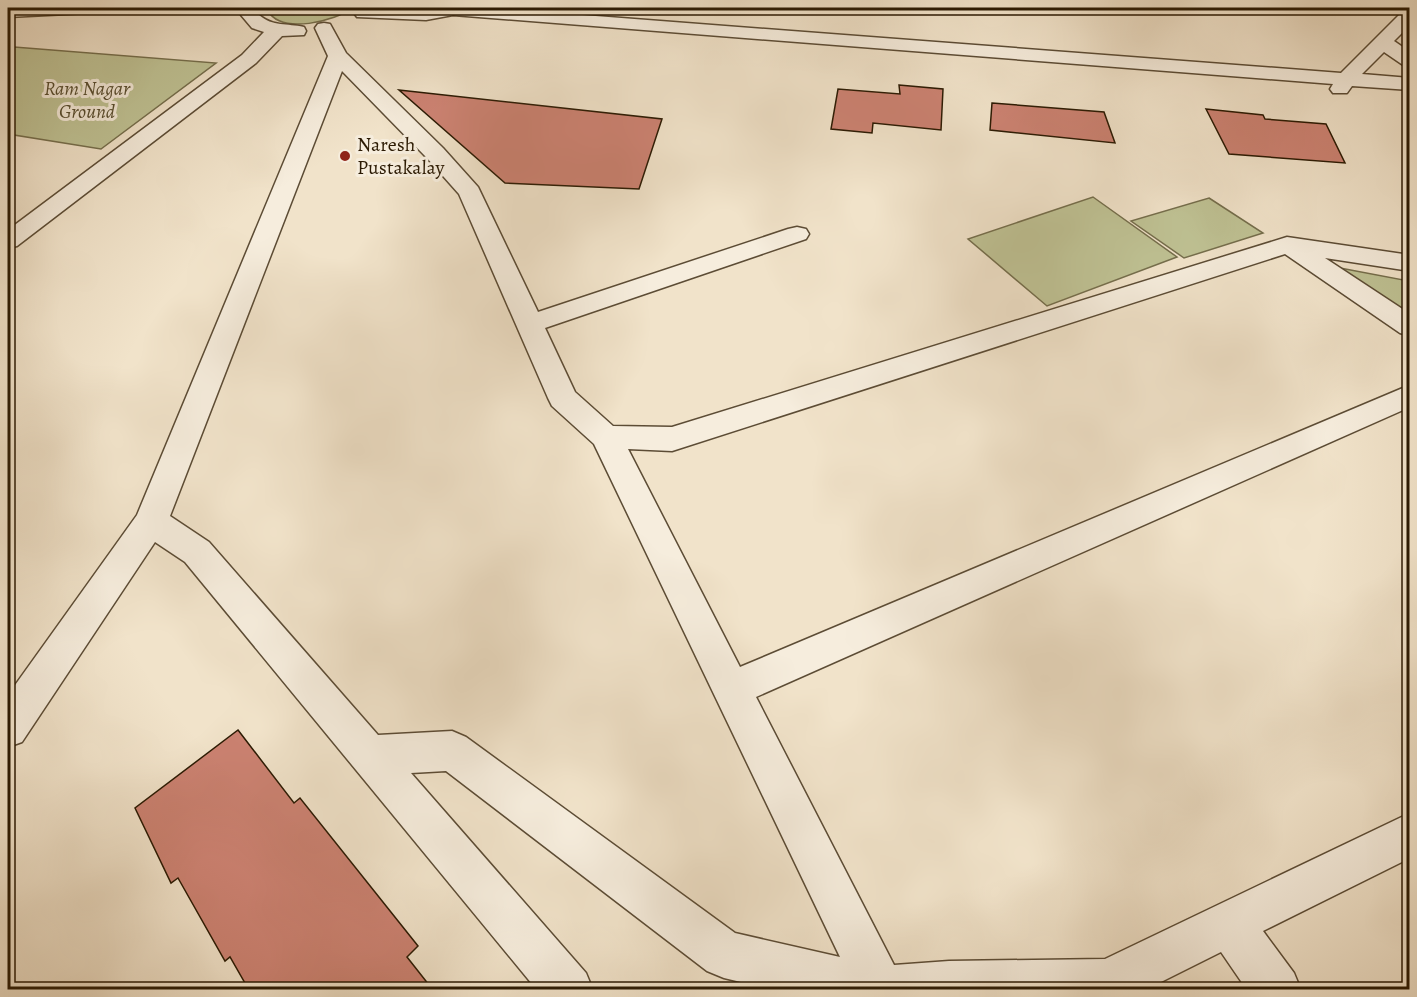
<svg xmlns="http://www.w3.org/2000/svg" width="1417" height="997" font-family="Alegreya,serif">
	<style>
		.green { fill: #bfc294; stroke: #756e4c; stroke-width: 1.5 }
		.building { fill: #cc8272; stroke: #2b1a03; stroke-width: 1.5 }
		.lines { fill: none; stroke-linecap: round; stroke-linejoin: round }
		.minor-casing { stroke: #5c4c35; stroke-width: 3 }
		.minor { fill: #f6eddd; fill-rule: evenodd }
		.poi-dot { fill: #8f2418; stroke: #f6eddd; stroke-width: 2 }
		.labels { text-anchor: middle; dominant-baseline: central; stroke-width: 6; stroke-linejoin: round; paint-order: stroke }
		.far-park-label { font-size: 20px; font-style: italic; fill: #574c2e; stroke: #f6eddd }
		.far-poi-label { font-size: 20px; fill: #2b1a03; stroke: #f6eddd; text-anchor: start }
	</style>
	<rect width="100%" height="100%" fill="#f1e3ca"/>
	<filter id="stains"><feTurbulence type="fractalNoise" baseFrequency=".00333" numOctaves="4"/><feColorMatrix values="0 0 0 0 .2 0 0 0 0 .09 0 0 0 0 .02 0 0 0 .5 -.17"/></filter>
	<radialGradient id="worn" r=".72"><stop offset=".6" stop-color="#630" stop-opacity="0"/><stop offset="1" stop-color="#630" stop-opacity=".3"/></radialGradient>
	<g class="green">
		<path d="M 269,8 L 353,8 C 335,21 282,35 268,11 Z"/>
		<path d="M 14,47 L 216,63 L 101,149 L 8,134 L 8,53 Z"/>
		<path d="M 1093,197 L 1177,257 L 1047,306 L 968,239 Z"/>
		<path d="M 1209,198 L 1263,233 L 1184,258 L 1131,221 Z"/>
		<path d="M 1340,268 L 1409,281 L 1409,320 Z"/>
	</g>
	<g class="building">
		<path d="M 899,85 L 943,89 L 941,130 L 873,123 L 872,133 L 831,129 L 838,89 L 900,94 Z"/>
		<path d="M 399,90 L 662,119 L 639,189 L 505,183 Z"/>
		<path d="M 992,103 L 1104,112 L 1115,143 L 990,130 Z"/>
		<path d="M 1206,109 L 1263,115 L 1265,119 L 1326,124 L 1345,163 L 1229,154 Z"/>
		<path d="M 238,730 L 294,803 L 300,798 L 418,946 L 407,957 L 433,990 L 249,990 L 230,957 L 225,961 L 178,878 L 171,883 L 135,808 Z"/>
	</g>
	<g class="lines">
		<defs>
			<g id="minor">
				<path d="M 8,8 L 196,8 L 193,12 L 187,13 L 88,13 L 8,17 Z"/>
				<path d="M 243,8 L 261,8 L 259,15 C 273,27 287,23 304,27 L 306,31 L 304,35 L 282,36 L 256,63 L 17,246 L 8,248 L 8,230 L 242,55 L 264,32 L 252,28 L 241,15 Z"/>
				<path d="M 363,8 L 426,10 L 490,8 L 1341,73 L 1404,10 L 1410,9 L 1410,25 L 1394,41 L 1410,52 L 1410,67 L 1403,65 L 1384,52 L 1362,74 L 1410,78 L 1410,90 L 1352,86 L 1347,93 L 1333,93 L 1330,89 L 1333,84 L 453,15 L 426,20 L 357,17 L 354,13 L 357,9 Z"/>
				<path d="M 324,23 L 330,24 L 346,53 L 443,148 L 478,187 L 538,312 L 788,229 L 797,227 L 806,229 L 809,234 L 806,239 L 545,328 L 575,392 L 613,426 L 672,427 L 1287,237 L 1410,255 L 1410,271 L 1325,258 L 1410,314 L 1410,336 L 1400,333 L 1285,254 L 672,451 L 628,449 L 740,667 L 1410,385 L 1410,407 L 756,697 L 894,965 L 949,961 L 1105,959 L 1410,813 L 1410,858 L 1263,931 L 1294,973 L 1301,990 L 1247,990 L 1221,952 L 1145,990 L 774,990 L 724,978 L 707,971 L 446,771 L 411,773 L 586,973 L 593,990 L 537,990 L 185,562 L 155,542 L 22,742 L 8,747 L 8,695 L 137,515 L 328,56 L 315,28 L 318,24 ZM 342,71 L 427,158 L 459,194 L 548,398 L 552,406 L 594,444 L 840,957 L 735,933 L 466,737 L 452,731 L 378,735 L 209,542 L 170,516 Z"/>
			</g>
		</defs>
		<use href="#minor" class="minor-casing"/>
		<use href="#minor" class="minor"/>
	</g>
	<circle class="poi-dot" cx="345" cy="156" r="6"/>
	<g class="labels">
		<g class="far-park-label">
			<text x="87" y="88">Ram Nagar<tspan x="87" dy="23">Ground</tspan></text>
		</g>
		<g class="far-poi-label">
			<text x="357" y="144">Naresh<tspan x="357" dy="23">Pustakalay</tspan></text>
		</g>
	</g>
	<rect width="1417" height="997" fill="none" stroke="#f1e3ca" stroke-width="30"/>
	<rect x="9" y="9" width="1399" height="979" fill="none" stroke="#2b1a03" stroke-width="3"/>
	<rect x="15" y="15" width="1387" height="967" fill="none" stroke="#2b1a03" stroke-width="1.5"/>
	<rect width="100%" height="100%" filter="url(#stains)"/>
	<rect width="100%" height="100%" fill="url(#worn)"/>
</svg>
